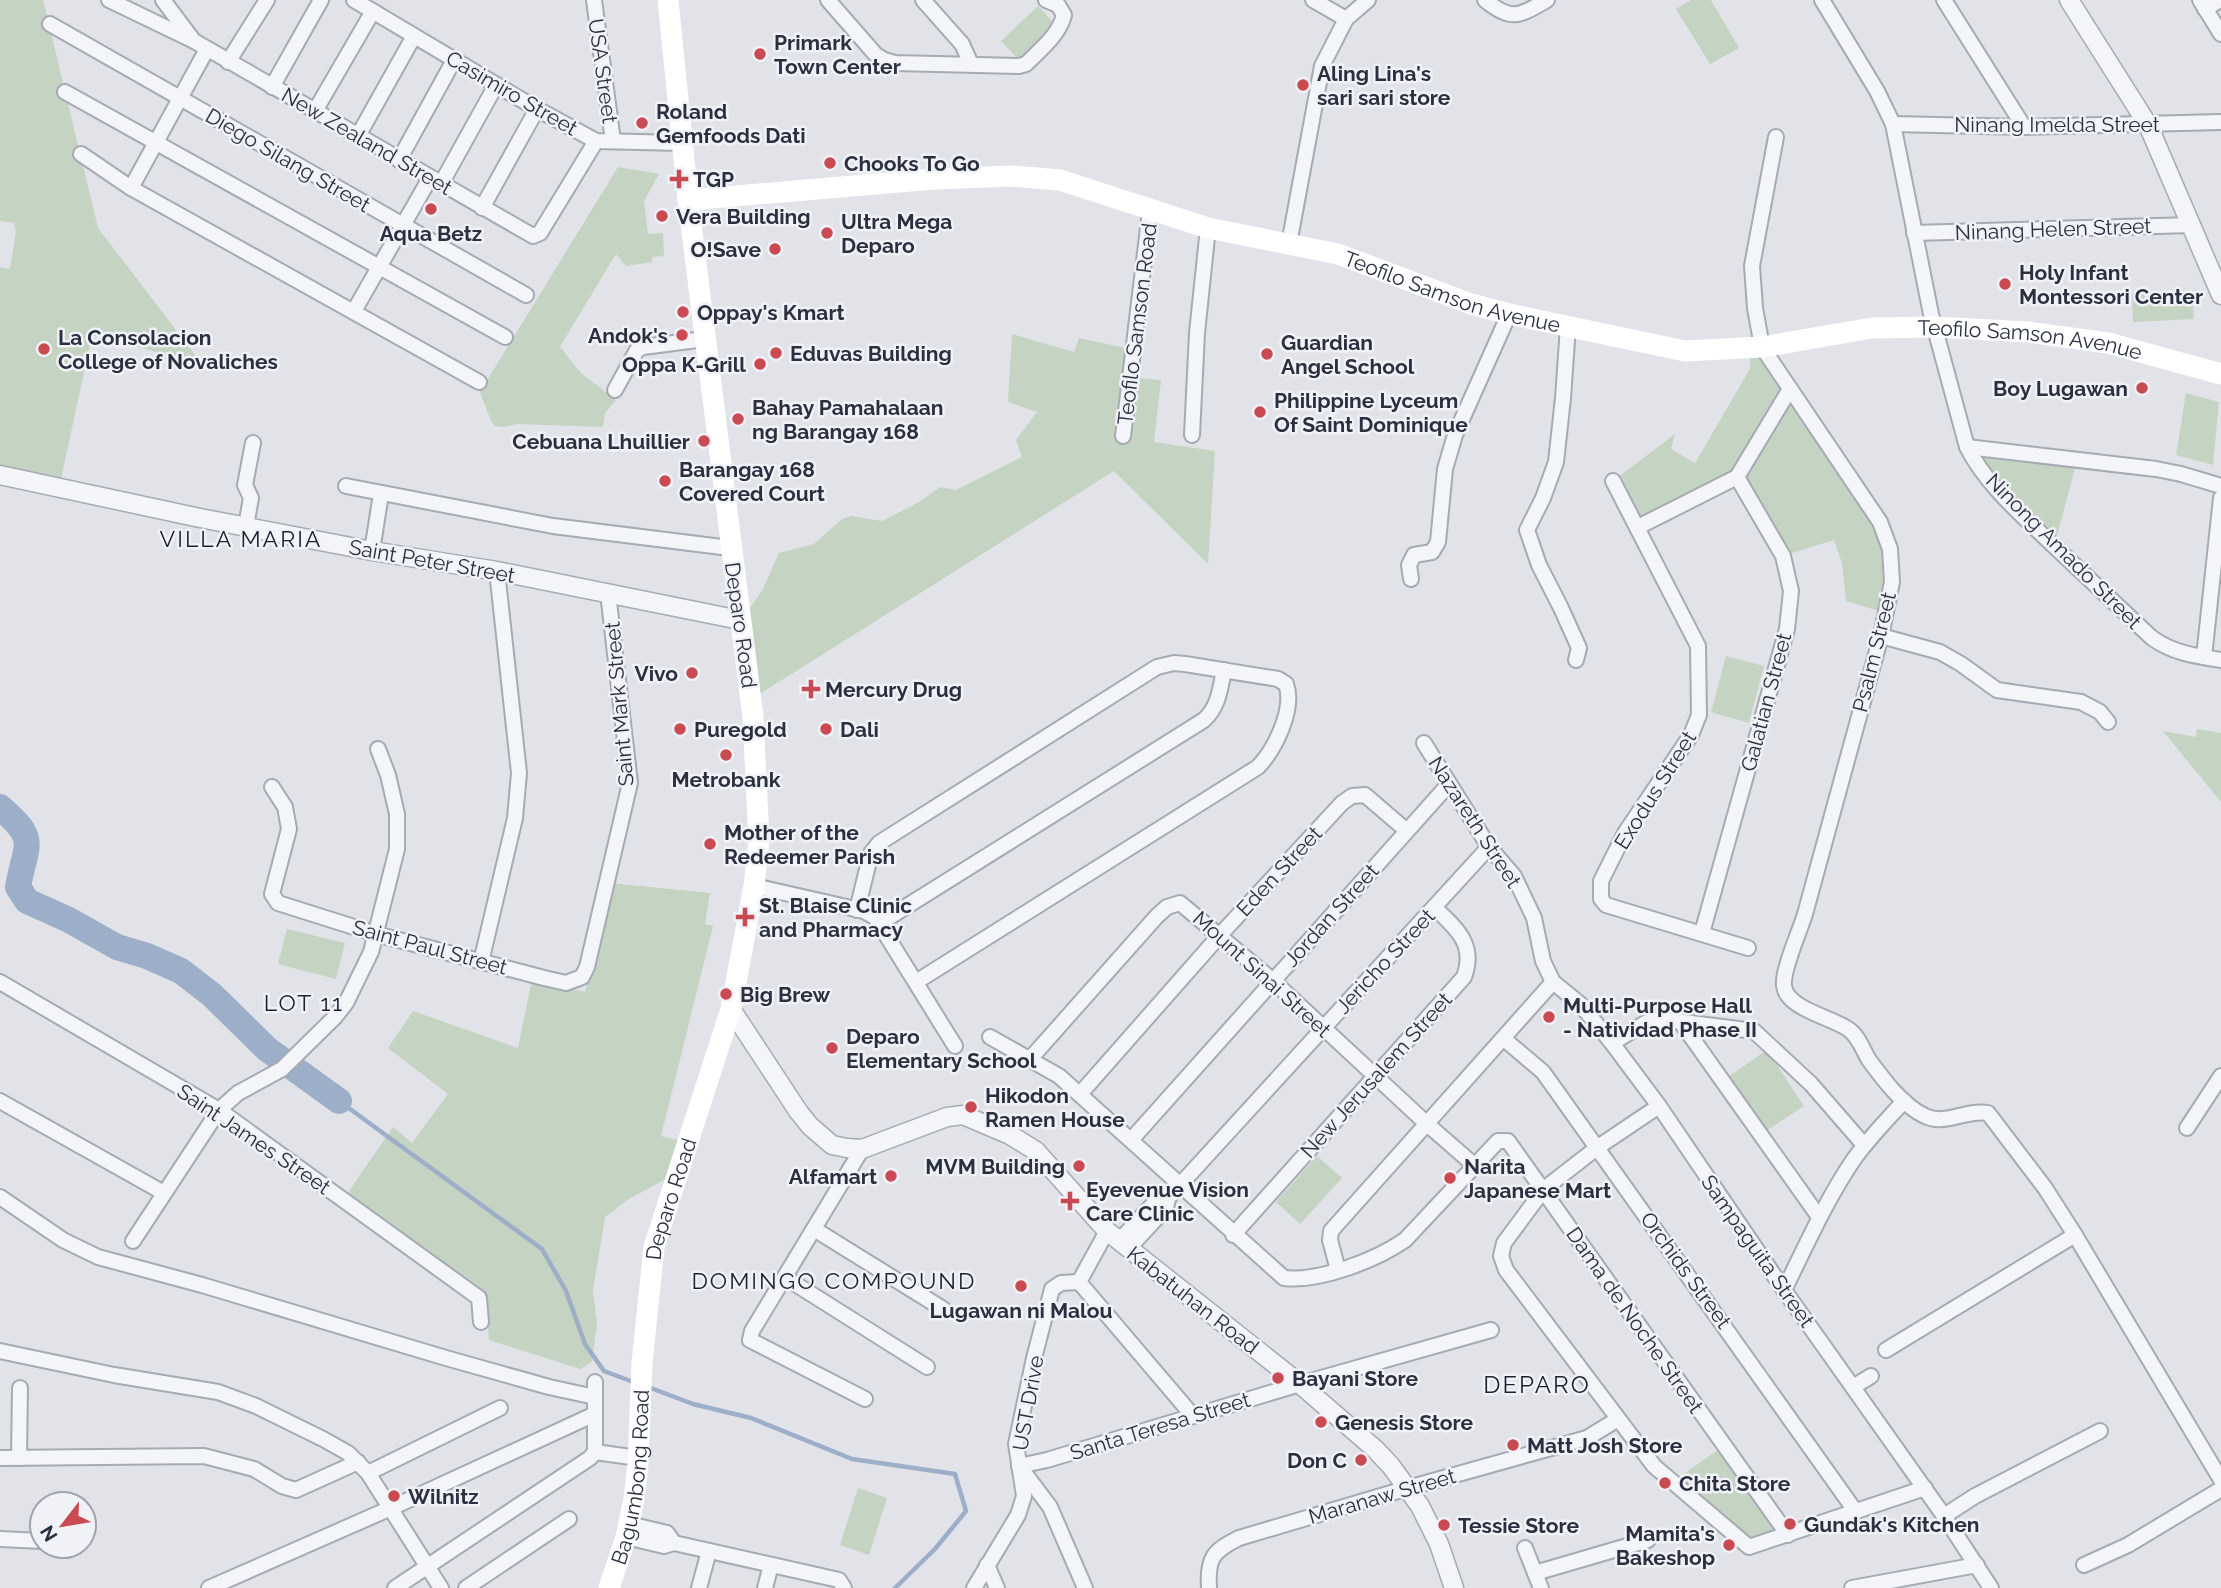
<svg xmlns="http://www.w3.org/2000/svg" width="2221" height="1588" font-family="Raleway,sans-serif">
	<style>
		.green { fill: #c5d3c2 }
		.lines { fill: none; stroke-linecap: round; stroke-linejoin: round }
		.stream { stroke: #9daec8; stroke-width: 4.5 }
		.river { stroke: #9daec8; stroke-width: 26 }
		.minor-casing { stroke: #a6aab3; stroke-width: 18 }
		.tertiary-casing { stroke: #a6aab3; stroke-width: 21 }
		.minor { stroke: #f4f5f8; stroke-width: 14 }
		.tertiary { stroke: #f4f5f8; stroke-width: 18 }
		.secondary { stroke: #fff; stroke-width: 21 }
		.poi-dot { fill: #ca4a52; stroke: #f0f2f7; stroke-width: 2.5 }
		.labels { text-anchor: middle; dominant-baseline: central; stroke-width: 5; stroke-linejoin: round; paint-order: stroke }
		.poi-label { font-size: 21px; font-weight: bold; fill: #2a3040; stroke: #f0f2f7; text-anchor: start }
		.street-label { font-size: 21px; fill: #2a3040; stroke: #f0f2f7 }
		.neighbourhood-label { font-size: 23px; letter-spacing: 2px; fill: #1c2131; stroke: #f0f2f7 }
		.quarter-label { font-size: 24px; letter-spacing: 2px; fill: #1c2131; stroke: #f0f2f7 }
	</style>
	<rect width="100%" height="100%" fill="#e1e3e9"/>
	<g class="green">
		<path d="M 0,0 L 43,0 L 98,228 L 202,364 L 92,335 L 61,479 L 0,467 L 0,267 L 10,269 L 16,232 L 14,223 L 0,221 Z"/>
		<path d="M 1691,0 L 1711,0 L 1739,48 L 1710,64 L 1676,9 Z"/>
		<path d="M 1038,6 L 1057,26 L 1021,62 L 1001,41 Z"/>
		<path d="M 618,167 L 659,174 L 644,201 L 648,234 L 663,233 L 664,256 L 652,257 L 652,262 L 626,266 L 616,254 L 560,347 L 581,373 L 616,400 L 605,413 L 603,427 L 517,424 L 505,427 L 495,426 L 491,421 L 480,392 Z"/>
		<path d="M 2132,293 L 2192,293 L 2194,319 L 2133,322 Z"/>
		<path d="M 1012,334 L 1074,352 L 1079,338 L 1130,349 L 1126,377 L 1161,380 L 1154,442 L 1215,451 L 1208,564 L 1114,471 L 758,695 L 749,609 L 762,591 L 779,553 L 814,544 L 842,519 L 851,516 L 882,521 L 919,502 L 940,487 L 956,490 L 1022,457 L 1016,440 L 1037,412 L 1008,402 Z"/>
		<path d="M 1762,347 L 1890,549 L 1886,613 L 1846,601 L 1842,563 L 1834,540 L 1783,556 L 1737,478 L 1638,527 L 1613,481 L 1675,434 L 1671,449 L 1695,463 L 1750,369 L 1750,348 Z"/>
		<path d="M 2186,393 L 2219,402 L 2213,465 L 2176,455 Z"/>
		<path d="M 1980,457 L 2075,468 L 2057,536 L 2029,511 Z"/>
		<path d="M 1726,656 L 1764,666 L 1749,723 L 1711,712 Z"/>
		<path d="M 2197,729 L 2221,733 L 2221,802 L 2163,731 L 2196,737 Z"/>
		<path d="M 610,883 L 710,893 L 705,924 L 713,926 L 661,1136 L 685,1142 L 673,1175 L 629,1199 L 605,1217 L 593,1290 L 597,1323 L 592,1362 L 580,1369 L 489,1340 L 485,1296 L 347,1194 L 393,1127 L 412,1143 L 448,1094 L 388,1048 L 413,1011 L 518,1048 L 532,979 L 585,992 Z"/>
		<path d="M 287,929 L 345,943 L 336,979 L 278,964 Z"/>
		<path d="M 1767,1050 L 1804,1106 L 1766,1131 L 1729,1076 Z"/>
		<path d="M 1317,1156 L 1342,1178 L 1300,1224 L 1276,1202 Z"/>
		<path d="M 1722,1447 L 1785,1534 L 1749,1545 L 1674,1481 Z"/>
		<path d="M 858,1488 L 887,1498 L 869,1555 L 840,1545 Z"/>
	</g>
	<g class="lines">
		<g class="stream">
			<path d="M 339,1101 L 542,1249 L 566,1291 L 585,1344 L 604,1371 L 636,1383"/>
			<path d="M 648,1387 L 693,1404 L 751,1418 L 852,1459 L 955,1474 L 966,1511 L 935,1549 L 895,1588"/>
		</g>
		<path class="river" d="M 0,807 C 39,841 26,842 18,887 L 27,901 L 69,920 L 117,947 L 147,956 L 181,971 L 212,995 L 267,1049 L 339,1101"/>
		<defs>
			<g id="minor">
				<path d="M 109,0 L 194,41 L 533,236 L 540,233 L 596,141"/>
				<path d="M 163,0 L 193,40"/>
				<path d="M 354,0 L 537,109 L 596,141 L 682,143"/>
				<path d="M 594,0 L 613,141"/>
				<path d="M 828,0 L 876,55 L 884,60 L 895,63 L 1019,66 L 1026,64 C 1041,49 1059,35 1064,15 L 1058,5 L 1046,0"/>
				<path d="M 923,0 L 962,44 L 971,64"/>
				<path d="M 1313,0 L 1346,19"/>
				<path d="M 1485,0 C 1512,22 1519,16 1547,0"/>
				<path d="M 1822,0 L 1877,91 L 1893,124 L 1931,314 L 1967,447 C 1987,486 2022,515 2053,545 C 2086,576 2119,607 2152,638 C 2173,653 2195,656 2221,660"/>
				<path d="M 1944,0 L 2024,127"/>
				<path d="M 2200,0 L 2221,34"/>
				<path d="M 2205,9 L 2220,0"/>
				<path d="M 50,24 L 526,295"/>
				<path d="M 228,62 L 267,0"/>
				<path d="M 272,87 L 321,0"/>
				<path d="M 65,92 L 505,337"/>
				<path d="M 315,111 L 373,11"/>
				<path d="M 1893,124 L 2024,127 L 2221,122"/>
				<path d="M 358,136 L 414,36"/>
				<path d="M 1776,137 L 1752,266 L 1755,308 L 1762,347 L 1880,522 L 1890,549 L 1892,582 L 1881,636 L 1805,914 C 1800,931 1782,970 1784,986 C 1787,1009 1831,1017 1848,1029 C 1858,1035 1863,1050 1869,1060 C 1883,1079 1903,1106 1925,1116 C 1945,1126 1967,1109 1988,1113 L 2045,1188 L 2075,1235 L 2221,1480"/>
				<path d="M 81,154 L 131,188 L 479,382"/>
				<path d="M 399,160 L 454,60"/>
				<path d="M 441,184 L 496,85"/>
				<path d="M 131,188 L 207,49"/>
				<path d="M 482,208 L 537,109"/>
				<path d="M 1914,233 L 2192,225"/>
				<path d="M 1289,244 L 1322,66 L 1346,19 L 1368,0"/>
				<path d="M 354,311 L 430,178"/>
				<path d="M 1568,326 L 1563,398 L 1556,462 L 1543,498 L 1527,530 L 1539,565 L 1561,608 L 1579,648 L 1576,660"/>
				<path d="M 615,390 L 637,350 L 643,347 L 705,339"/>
				<path d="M 1192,435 L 1197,333 L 1208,228"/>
				<path d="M 1123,436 L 1150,211"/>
				<path d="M 1967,447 L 2156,469 L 2181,474 L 2221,486"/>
				<path d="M 1613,481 L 1698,646 L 1699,715 L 1691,735 L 1625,833 L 1601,881 L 1601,899 L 1606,905 L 1748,948"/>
				<path d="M 346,486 L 553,526 L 730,548"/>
				<path d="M 246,526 L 251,498 L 245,485 L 253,443"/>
				<path d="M 1638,527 L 1737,477 L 1790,389"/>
				<path d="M 372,551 L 381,494"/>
				<path d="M 1411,579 L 1409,565 L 1414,555 L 1432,552 L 1438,542 L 1445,469 L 1455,435 L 1509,314"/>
				<path d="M 1881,636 L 1940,652 L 1961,664 L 1997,690 L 2081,702 L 2100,712 L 2108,722"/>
				<path d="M 2204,657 L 2221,498"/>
				<path d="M 1424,743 L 1489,847 L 1514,876 L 1534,918 L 1543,961 L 1553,982"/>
				<path d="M 272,787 L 285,807 L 289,829 L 272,894 L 278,903 L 376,934 L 544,978 L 566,983 L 582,977 L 587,967 L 630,783 L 608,593"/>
				<path d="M 754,886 L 864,911 L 875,917 L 955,1046"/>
				<path d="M 857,910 L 871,853 L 879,843 L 1157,667 L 1174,663 L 1185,664 L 1278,679 L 1286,684 C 1295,709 1275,749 1258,767 L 916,982"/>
				<path d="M 880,923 L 1204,720 C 1219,706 1220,689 1224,670"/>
				<path d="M 1702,933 L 1787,629 L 1791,591 L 1783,556 L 1737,477"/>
				<path d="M 481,962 L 515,818 L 519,773 L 497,571"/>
				<path d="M 0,982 L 219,1110 L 479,1298 L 481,1322"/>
				<path d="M 1680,1021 L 1819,1217"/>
				<path d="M 990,1037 L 1059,1076 L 1284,1278 C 1320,1282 1376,1260 1405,1240 L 1498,1141 L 1508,1141 L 1788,1535"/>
				<path d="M 1504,1039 L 1543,1072 L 1856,1512"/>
				<path d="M 1612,1043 L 1647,1022 L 1660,1019 L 1754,1031 L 1811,1084 L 1864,1145"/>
				<path d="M 1030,1059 L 1157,916 L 1167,907 L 1180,903 L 1272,980 L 1427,1124 L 1474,1165"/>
				<path d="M 1080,1094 L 1220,935 L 1342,803 L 1352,796 L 1365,795 L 1407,831"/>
				<path d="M 0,1101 L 164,1193"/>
				<path d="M 1659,1106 L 1598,1147 L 1544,1189 L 1504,1243 L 1501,1256 L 1506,1270 L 1654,1466 L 1749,1547 L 1925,1488"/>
				<path d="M 2187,1128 L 2221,1076"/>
				<path d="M 1131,1140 L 1449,784"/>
				<path d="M 862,1149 L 752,1331 L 750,1340 L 865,1399"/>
				<path d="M 0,1197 L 63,1240 L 98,1257 L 202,1285 L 446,1358 L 549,1387 L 595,1397"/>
				<path d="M 814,1229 L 943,1309"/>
				<path d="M 1233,1235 L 1464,977 C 1476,945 1457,929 1435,908"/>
				<path d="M 133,1241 L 219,1110 L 238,1093 L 282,1069 L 335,1017 L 346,1003 L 371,952 L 397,849 L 397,814 L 388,775 L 378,749"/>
				<path d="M 1119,1241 L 1157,1200 L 1168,1198"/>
				<path d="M 1129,1248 L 1166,1208 L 1168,1198 L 1489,847"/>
				<path d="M 1338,1270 L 1330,1240 L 1331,1231 L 1553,982 L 1580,1004 L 1612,1043 L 1659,1106 L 1784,1290 L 1944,1516 L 1991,1588"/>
				<path d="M 786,1278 L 927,1367"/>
				<path d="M 1079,1282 L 1193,1416"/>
				<path d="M 1079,1282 L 1107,1231"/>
				<path d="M 1784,1290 C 1806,1246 1826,1200 1854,1159 C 1869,1138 1887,1120 1904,1101"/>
				<path d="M 1886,1350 L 2075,1235"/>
				<path d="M 0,1351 L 114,1375 L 218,1392 L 256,1406 L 323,1439 L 348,1453 L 368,1473 L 441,1588"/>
				<path d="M 1853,1387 L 1871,1376"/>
				<path d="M 595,1452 L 638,1458"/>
				<path d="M 0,1458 L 204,1456 L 254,1469 L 282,1486 L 296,1490 L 358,1462"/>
				<path d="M 19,1458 L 20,1388"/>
				<path d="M 1019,1466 L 1047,1460 L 1300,1384 L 1491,1330"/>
				<path d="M 1020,1467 L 1050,1507 L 1085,1588"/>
				<path d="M 368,1473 L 500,1408"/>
				<path d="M 1944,1516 L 1975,1496 L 2100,1431"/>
				<path d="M 629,1524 L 667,1533 L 674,1543"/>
				<path d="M 626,1537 L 664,1546 L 674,1543 L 839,1580 L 844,1588"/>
				<path d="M 0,1539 L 42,1541"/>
				<path d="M 1525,1548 L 1541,1588"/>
				<path d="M 987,1565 L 997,1588"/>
				<path d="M 2084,1565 L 2128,1545 L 2221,1489"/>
				<path d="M 1535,1573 L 1648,1540"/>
				<path d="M 209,1588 L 391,1508 L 595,1414"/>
				<path d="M 395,1588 L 590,1458 L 595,1452 L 595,1382"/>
				<path d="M 466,1588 L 569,1519"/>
				<path d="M 699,1588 L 709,1551"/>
				<path d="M 765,1588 L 771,1565"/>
				<path d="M 974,1588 L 1018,1515 L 1024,1496 L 1016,1444 L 1034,1358 L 1052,1289 L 1061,1283 L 1079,1282"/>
				<path d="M 1209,1588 C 1207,1558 1213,1551 1239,1538 L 1408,1488 L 1587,1438 L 1618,1419"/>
				<path d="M 1852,1588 L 1977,1565"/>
			</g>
			<g id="tertiary">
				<path d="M 2069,0 L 2148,125 L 2221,295"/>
				<path d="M 0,475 L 200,518 L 372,551 L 497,571 L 740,620"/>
				<path d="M 731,1009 L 798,1111 L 810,1126 L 832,1145 L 847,1148 L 862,1149 L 947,1117 L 963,1115 L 1010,1135 L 1036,1151 L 1107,1231 L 1300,1384 L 1375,1449 L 1391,1466 L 1420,1506 L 1439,1544 L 1454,1588"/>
			</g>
		</defs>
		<use href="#minor" class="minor-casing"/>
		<use href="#tertiary" class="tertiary-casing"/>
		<use href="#minor" class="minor"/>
		<use href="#tertiary" class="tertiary"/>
		<g class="secondary">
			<path id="s1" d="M 688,200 L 934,179 L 1011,176 L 1060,180 L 1208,228 L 1338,254 L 1471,304 L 1509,314 L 1685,351 L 1762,347 L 1872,328 L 1935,327 L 2028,332 L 2108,343 L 2221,374"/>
			<path id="s2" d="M 609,1588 L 626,1537 L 634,1499 L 638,1464 L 642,1363 L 654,1247 L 731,1009 L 754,886 L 759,840 L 753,717 L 688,200 L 668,0"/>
		</g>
	</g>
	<g class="poi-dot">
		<circle cx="760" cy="54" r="7"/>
		<circle cx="1303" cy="85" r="7"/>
		<circle cx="642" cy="123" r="7"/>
		<circle cx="830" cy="163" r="7"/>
		<path d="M675.5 168.5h7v7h7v7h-7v7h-7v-7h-7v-7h7z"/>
		<circle cx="431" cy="209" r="7"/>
		<circle cx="662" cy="216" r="7"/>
		<circle cx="827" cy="233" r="7"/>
		<circle cx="775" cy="249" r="7"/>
		<circle cx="2005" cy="284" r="7"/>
		<circle cx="683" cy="312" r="7"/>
		<circle cx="682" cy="335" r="7"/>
		<circle cx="44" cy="349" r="7"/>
		<circle cx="776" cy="353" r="7"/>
		<circle cx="1267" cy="354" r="7"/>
		<circle cx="760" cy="364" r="7"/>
		<circle cx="2142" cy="388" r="7"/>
		<circle cx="1260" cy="412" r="7"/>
		<circle cx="738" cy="419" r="7"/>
		<circle cx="704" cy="441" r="7"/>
		<circle cx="665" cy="481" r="7"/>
		<circle cx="692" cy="673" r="7"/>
		<path d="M807.5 678.5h7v7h7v7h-7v7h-7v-7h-7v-7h7z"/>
		<circle cx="680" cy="729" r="7"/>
		<circle cx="826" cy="729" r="7"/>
		<circle cx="726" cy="755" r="7"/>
		<circle cx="710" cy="844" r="7"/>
		<path d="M741.5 906.5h7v7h7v7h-7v7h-7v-7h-7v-7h7z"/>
		<circle cx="726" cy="994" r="7"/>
		<circle cx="1549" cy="1017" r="7"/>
		<circle cx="832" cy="1048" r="7"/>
		<circle cx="971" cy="1107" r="7"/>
		<circle cx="1079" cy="1166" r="7"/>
		<circle cx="891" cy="1176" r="7"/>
		<circle cx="1450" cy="1178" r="7"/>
		<path d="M1066.5 1190.5h7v7h7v7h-7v7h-7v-7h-7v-7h7z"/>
		<circle cx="1021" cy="1286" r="7"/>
		<circle cx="1278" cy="1378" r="7"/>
		<circle cx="1321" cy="1422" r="7"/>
		<circle cx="1513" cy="1445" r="7"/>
		<circle cx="1361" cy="1460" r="7"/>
		<circle cx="1665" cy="1483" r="7"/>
		<circle cx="394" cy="1496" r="7"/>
		<circle cx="1790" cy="1524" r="7"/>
		<circle cx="1444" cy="1525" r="7"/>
		<circle cx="1729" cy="1545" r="7"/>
	</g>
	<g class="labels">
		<g class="poi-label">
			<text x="774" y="42">Primark<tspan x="774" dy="24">Town Center</tspan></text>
			<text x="1317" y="73">Aling Lina's<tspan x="1317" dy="24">sari sari store</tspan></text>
			<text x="656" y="111">Roland<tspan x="656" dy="24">Gemfoods Dati</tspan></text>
			<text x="844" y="163">Chooks To Go</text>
			<text x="693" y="179">TGP</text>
			<text x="676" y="216">Vera Building</text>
			<text x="841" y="221">Ultra Mega<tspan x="841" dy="24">Deparo</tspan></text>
			<text x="431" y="233" text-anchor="middle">Aqua Betz</text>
			<text x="761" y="249" text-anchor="end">O!Save</text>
			<text x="2019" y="272">Holy Infant<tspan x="2019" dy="24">Montessori Center</tspan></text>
			<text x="697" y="312">Oppay's Kmart</text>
			<text x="668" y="335" text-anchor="end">Andok's</text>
			<text x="58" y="337">La Consolacion<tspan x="58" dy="24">College of Novaliches</tspan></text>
			<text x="1281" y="342">Guardian<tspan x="1281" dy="24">Angel School</tspan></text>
			<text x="790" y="353">Eduvas Building</text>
			<text x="746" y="364" text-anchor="end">Oppa K-Grill</text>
			<text x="2128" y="388" text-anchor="end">Boy Lugawan</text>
			<text x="1274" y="400">Philippine Lyceum<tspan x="1274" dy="24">Of Saint Dominique</tspan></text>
			<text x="752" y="407">Bahay Pamahalaan<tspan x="752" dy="24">ng Barangay 168</tspan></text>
			<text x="690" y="441" text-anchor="end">Cebuana Lhuillier</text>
			<text x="679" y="469">Barangay 168<tspan x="679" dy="24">Covered Court</tspan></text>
			<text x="678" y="673" text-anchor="end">Vivo</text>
			<text x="825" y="689">Mercury Drug</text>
			<text x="694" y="729">Puregold</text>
			<text x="840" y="729">Dali</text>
			<text x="726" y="779" text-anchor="middle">Metrobank</text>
			<text x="724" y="832">Mother of the<tspan x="724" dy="24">Redeemer Parish</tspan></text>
			<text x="759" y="905">St. Blaise Clinic<tspan x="759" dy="24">and Pharmacy</tspan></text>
			<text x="740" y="994">Big Brew</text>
			<text x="1563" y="1005">Multi-Purpose Hall<tspan x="1563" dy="24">- Natividad Phase II</tspan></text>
			<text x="846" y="1036">Deparo<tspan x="846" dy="24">Elementary School</tspan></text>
			<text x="985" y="1095">Hikodon<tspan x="985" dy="24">Ramen House</tspan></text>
			<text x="1065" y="1166" text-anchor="end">MVM Building</text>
			<text x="1464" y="1166">Narita<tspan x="1464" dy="24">Japanese Mart</tspan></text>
			<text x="877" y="1176" text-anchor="end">Alfamart</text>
			<text x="1086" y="1189">Eyevenue Vision<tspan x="1086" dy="24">Care Clinic</tspan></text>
			<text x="1021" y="1310" text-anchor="middle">Lugawan ni Malou</text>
			<text x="1292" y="1378">Bayani Store</text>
			<text x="1335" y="1422">Genesis Store</text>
			<text x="1527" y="1445">Matt Josh Store</text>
			<text x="1347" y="1460" text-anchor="end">Don C</text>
			<text x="1679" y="1483">Chita Store</text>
			<text x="408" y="1496">Wilnitz</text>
			<text x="1804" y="1524">Gundak's Kitchen</text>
			<text x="1458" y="1525">Tessie Store</text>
			<text x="1715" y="1533" text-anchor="end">Mamita's<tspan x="1715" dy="24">Bakeshop</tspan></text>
		</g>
		<g class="street-label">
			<text transform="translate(603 71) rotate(82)">USA Street</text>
			<text transform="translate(512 93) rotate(30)">Casimiro Street</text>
			<text x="2057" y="124">Ninang Imelda Street</text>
			<text transform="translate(367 141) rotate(30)">New Zealand Street</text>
			<text transform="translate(288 160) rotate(30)">Diego Silang Street</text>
			<text transform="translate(2053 229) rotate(-2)">Ninang Helen Street</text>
			<text stroke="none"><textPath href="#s1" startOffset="782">Teofilo Samson Avenue</textPath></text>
			<text transform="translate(1137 324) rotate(-83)">Teofilo Samson Road</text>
			<text stroke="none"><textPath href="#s1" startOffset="1370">Teofilo Samson Avenue</textPath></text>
			<text transform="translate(2064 551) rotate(45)">Ninong Amado Street</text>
			<text transform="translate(432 561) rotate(10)">Saint Peter Street</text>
			<text transform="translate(741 625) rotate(82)">Deparo Road</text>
			<text transform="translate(1874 652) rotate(-76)">Psalm Street</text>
			<text transform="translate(1766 702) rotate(-75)">Galatian Street</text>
			<text transform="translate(619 704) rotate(-95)">Saint Mark Street</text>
			<text transform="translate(1655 790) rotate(-58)">Exodus Street</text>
			<text transform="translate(1475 822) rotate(57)">Nazareth Street</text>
			<text transform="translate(1279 871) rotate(-47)">Eden Street</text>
			<text transform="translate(1331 915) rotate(-48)">Jordan Street</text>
			<text transform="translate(430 947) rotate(15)">Saint Paul Street</text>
			<text transform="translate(1385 961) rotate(-47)">Jericho Street</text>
			<text transform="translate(1262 974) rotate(42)">Mount Sinai Street</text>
			<text transform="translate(1376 1075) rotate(-48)">New Jerusalem Street</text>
			<text transform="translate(254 1139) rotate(34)">Saint James Street</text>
			<text stroke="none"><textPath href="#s2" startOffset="396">Deparo Road</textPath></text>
			<text transform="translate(1758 1251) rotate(55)">Sampaguita Street</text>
			<text transform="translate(1686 1270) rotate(54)">Orchids Street</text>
			<text transform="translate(1193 1300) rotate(38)">Kabatuhan Road</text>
			<text transform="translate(1635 1320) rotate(55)">Dama de Noche Street</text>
			<text transform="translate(1028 1403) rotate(-80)">UST Drive</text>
			<text transform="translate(1160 1426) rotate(-17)">Santa Teresa Street</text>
			<text stroke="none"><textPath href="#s2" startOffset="114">Bagumbong Road</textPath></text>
			<text transform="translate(1382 1496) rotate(-16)">Maranaw Street</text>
		</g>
		<g class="neighbourhood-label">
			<text x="241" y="538">VILLA MARIA</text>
			<text x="304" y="1002">LOT 11</text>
			<text x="834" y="1280">DOMINGO COMPOUND</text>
		</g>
		<g class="quarter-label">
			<text x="1537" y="1384">DEPARO</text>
		</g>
	</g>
	<g transform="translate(63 1525) rotate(239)"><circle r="33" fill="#f0f2f7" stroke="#a1a4ae" stroke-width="2"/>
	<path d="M0-5L12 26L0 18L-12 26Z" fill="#ca4a52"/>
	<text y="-10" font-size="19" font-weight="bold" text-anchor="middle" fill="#2a3040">N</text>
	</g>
</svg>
